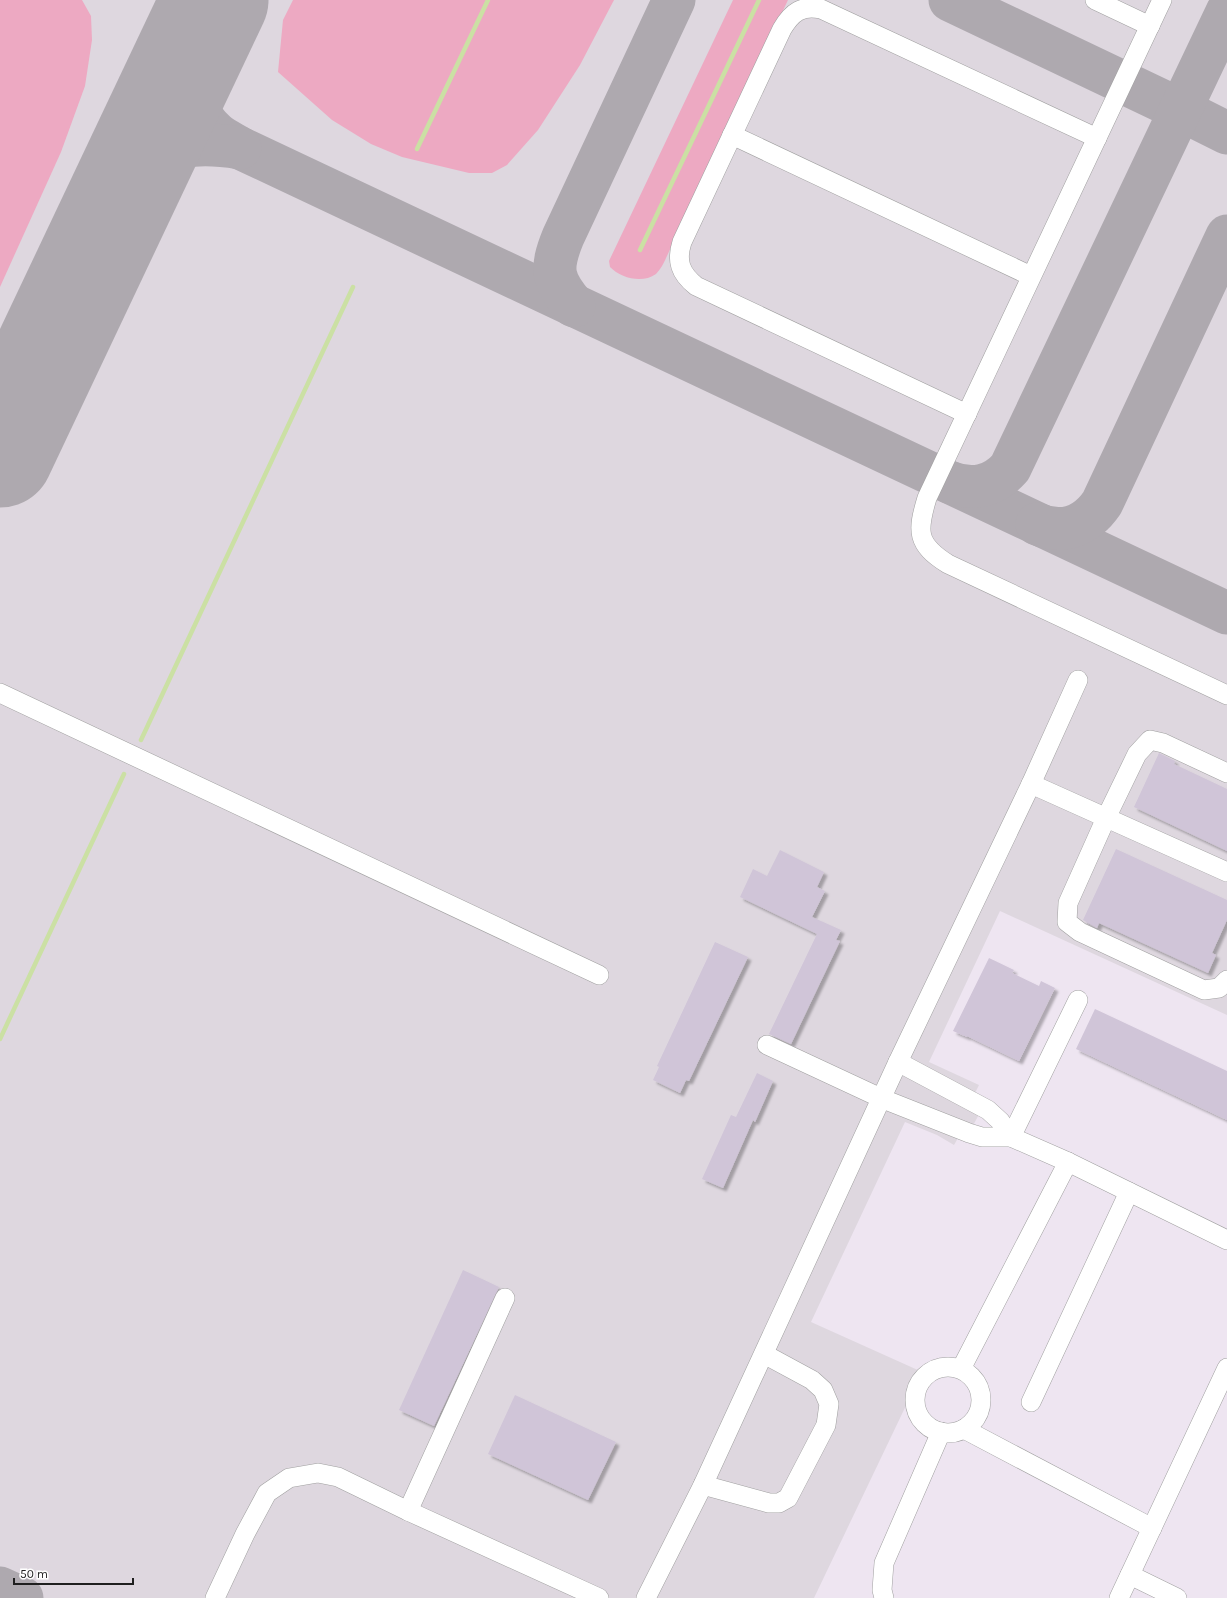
<svg xmlns="http://www.w3.org/2000/svg" width="1227" height="1598" font-family="Karla,sans-serif">
	<style>
		.airport { fill: #ded7df }
		.grass { fill: #eda9c2 }
		.lines { fill: none; stroke-linecap: round; stroke-linejoin: round }
		.stream { stroke: #cbe0a4; stroke-width: 4.5 }
		.taxiway { stroke: #aea9af; stroke-width: 43 }
		.runway { stroke: #aea9af; stroke-width: 107 }
		.building { fill: #d0c5d8; filter: url(#shadow) }
		.minor-casing { stroke: #a0a0a0; stroke-width: 20 }
		.minor { stroke: #fff; stroke-width: 19 }
	</style>
	<defs>
		<filter id="shadow"><feDropShadow dx="3.5" dy="3.5" stdDeviation="1" flood-color="#0004"/></filter>
	</defs>
	<rect width="100%" height="100%" fill="#eee5f1"/>
	<path class="airport" d="M 0,0 L 1227,0 L 1227,1015 L 1000,911 L 929,1062 L 979,1085 L 972,1099 L 984,1105 L 969,1133 L 958,1138 L 954,1145 L 937,1135 L 905,1122 L 811,1322 L 920,1371 L 912,1393 L 814,1598 L 0,1598 Z"/>
	<g class="grass">
		<path d="M 0,0 L 82,0 L 91,16 L 92,40 L 85,86 L 61,152 L 0,287 Z"/>
		<path d="M 293,0 L 614,0 L 580,65 L 538,130 L 507,165 L 492,173 L 469,173 L 402,157 L 371,144 L 332,120 L 278,72 L 283,20 Z"/>
		<path d="M 733,0 L 788,0 L 666,258 C 664,263 660,270 656,274 C 642,284 621,278 610,267 L 609,261 Z"/>
	</g>
	<g class="lines">
		<g class="stream">
			<path d="M 417,149 L 488,0"/>
			<path d="M 640,250 L 759,0"/>
			<path d="M 141,740 L 353,287"/>
			<path d="M 0,1039 L 124,774"/>
		</g>
		<g class="taxiway">
			<path d="M 183,0 C 189,22 185,43 183,65 C 182,87 200,119 216,133 C 223,139 232,143 240,148 L 1227,613"/>
			<path d="M 950,0 L 1181,110 L 1227,133"/>
			<path d="M 130,179 C 168,145 190,140 240,148"/>
			<path d="M 574,306 C 552,280 550,269 563,237 L 674,0"/>
			<path d="M 949,482 C 972,491 993,487 1010,468 L 1227,12"/>
			<path d="M 1037,524 C 1063,535 1087,525 1102,503 L 1227,236"/>
			<path d="M 0,1588 L 22,1598"/>
		</g>
		<path class="runway" d="M 0,454 L 215,0"/>
	</g>
	<g class="building">
		<path d="M 1159,753 L 1175,761 L 1174,764 L 1227,789 L 1227,851 L 1134,807 Z"/>
		<path d="M 1116,849 L 1227,900 L 1227,920 L 1212,953 L 1216,955 L 1208,973 L 1099,923 L 1097,928 L 1083,920 Z"/>
		<path d="M 780,850 L 824,872 L 817,887 L 825,891 L 812,917 L 841,930 L 836,940 L 840,941 L 791,1044 L 769,1034 L 817,934 L 740,897 L 753,869 L 767,876 Z"/>
		<path d="M 715,942 L 748,957 L 689,1081 L 686,1080 L 680,1093 L 653,1080 L 659,1067 L 657,1066 Z"/>
		<path d="M 989,958 L 1014,970 L 1012,973 L 1039,986 L 1041,981 L 1055,988 L 1019,1061 L 967,1036 L 967,1037 L 953,1031 Z"/>
		<path d="M 1095,1009 L 1227,1071 L 1227,1120 L 1076,1049 Z"/>
		<path d="M 757,1073 L 773,1081 L 755,1122 L 753,1120 L 723,1188 L 702,1179 L 731,1115 L 736,1117 Z"/>
		<path d="M 463,1270 L 499,1287 L 434,1426 L 399,1410 Z"/>
		<path d="M 515,1395 L 616,1442 L 588,1500 L 488,1454 Z"/>
	</g>
	<g class="lines">
		<defs>
			<g id="minor">
				<path d="M 1095,0 L 1150,26"/>
				<path d="M 1162,0 L 927,498 C 917,531 916,544 948,564 L 1227,695"/>
				<path d="M 732,135 L 1031,276"/>
				<path d="M 967,414 L 696,286 C 680,273 676,261 682,242 L 782,29 C 792,12 802,5 821,9 L 1097,138"/>
				<path d="M 0,693 L 599,975"/>
				<path d="M 1227,773 L 1163,743 L 1150,740 L 1137,754 L 1106,818 L 1068,903 L 1067,922 L 1080,932 L 1204,990 L 1219,988 L 1227,980"/>
				<path d="M 1031,784 L 1227,872"/>
				<path d="M 767,1045 L 883,1099 L 969,1133 L 982,1137 L 1011,1137 L 1068,1162 L 1227,1240"/>
				<path d="M 898,1062 L 988,1110 L 1000,1121 L 1011,1137"/>
				<path d="M 1011,1137 L 1078,1000"/>
				<circle cx="948" cy="1400" r="33"/>
				<path d="M 961,1369 L 1068,1162"/>
				<path d="M 1031,1402 L 1129,1192"/>
				<path d="M 964,1429 L 1152,1528"/>
				<path d="M 703,1485 L 769,1503 L 779,1503 L 788,1498 L 826,1425 L 829,1404 L 823,1390 L 812,1380 L 764,1354"/>
				<path d="M 408,1511 L 505,1298"/>
				<path d="M 1130,1575 L 1177,1598"/>
				<path d="M 215,1598 L 245,1534 L 267,1493 L 289,1478 L 318,1473 L 338,1477 L 408,1511 L 599,1598"/>
				<path d="M 646,1598 L 703,1485 L 898,1062 L 1031,784 L 1078,680"/>
				<path d="M 884,1598 L 882,1590 L 884,1563 L 941,1432"/>
				<path d="M 1119,1598 L 1227,1368"/>
			</g>
		</defs>
		<use href="#minor" class="minor-casing"/>
		<use href="#minor" class="minor"/>
	</g>
	<path d="M14 1578v6h119v-6" fill="none" stroke="#1f1f1f" stroke-width="2"/>
	<text x="20" y="1578" font-size="12" fill="#1f1f1f" stroke="#ffffff" stroke-width="3" paint-order="stroke">50 m</text>
</svg>
